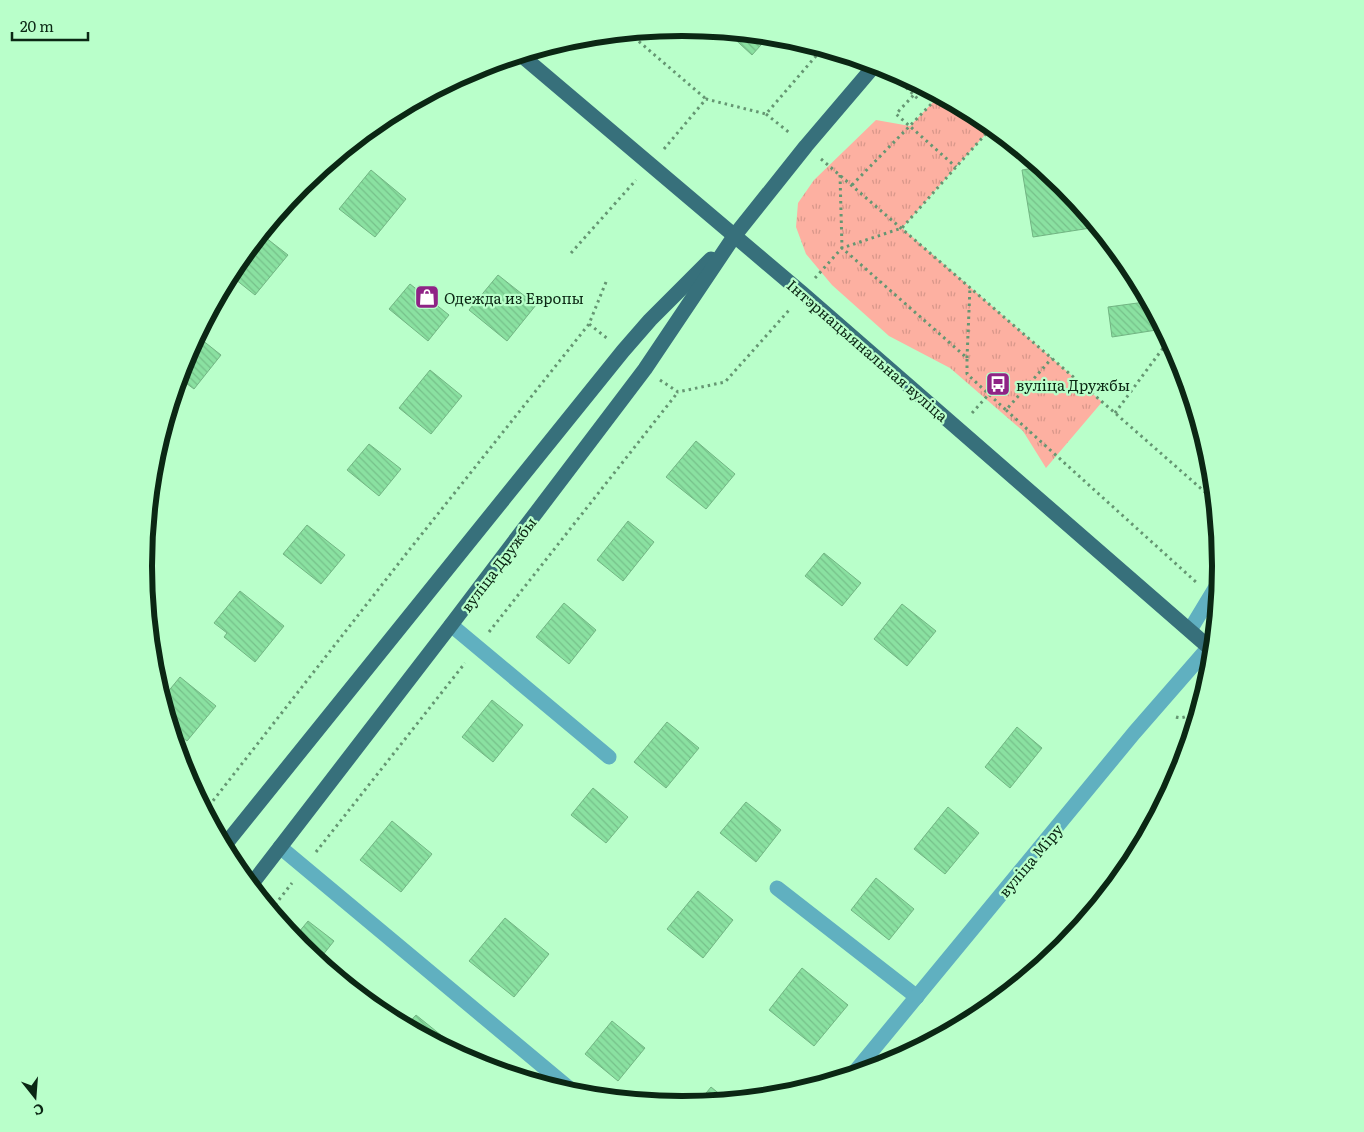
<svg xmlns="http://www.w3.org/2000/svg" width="1364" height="1132" font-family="Literata,serif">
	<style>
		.grass { fill: url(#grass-tufts) }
		.building { fill: url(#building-back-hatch); stroke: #72b583 }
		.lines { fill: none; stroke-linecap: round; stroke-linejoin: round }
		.path { stroke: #659672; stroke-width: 3; stroke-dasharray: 2.5 4; stroke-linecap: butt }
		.minor { stroke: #60b0c0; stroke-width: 15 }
		.major { stroke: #37707b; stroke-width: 15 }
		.labels { text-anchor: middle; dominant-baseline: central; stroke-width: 4.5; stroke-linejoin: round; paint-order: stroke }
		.poi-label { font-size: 15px; fill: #0b2714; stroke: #b9ffca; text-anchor: start }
		.street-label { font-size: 15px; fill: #0b2714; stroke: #b9ffca }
		.rim { fill: none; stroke: #0b2714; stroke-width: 6 }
	</style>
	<defs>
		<pattern id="grass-tufts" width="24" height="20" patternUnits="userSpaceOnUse" patternTransform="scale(1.25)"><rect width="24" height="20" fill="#fdb0a1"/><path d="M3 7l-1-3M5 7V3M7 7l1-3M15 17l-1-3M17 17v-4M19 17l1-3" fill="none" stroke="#d8978a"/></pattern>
		<pattern id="building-back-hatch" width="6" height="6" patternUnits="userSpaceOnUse" patternTransform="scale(1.25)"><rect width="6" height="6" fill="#8ae1a1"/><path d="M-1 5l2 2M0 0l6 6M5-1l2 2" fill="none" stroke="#76c18a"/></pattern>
	</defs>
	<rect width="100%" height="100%" fill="#b9ffca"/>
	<path class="grass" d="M 939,96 L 981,118 L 992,127 L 956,167 L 902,228 L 1102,402 L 1046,468 L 1023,431 L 950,368 L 889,336 L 832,285 L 806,254 L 796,227 L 798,203 L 814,180 L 876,120 L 910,126 Z"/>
	<g class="building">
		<path d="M 727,32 L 769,36 L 752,55 Z"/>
		<path d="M 1041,167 L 1063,185 L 1097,227 L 1033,237 L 1022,170 Z"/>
		<path d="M 371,170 L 406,199 L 375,237 L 339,209 Z"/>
		<path d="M 261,234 L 288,255 L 255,295 L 230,275 L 234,267 Z"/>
		<path d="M 498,275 L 536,305 L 507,341 L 469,310 Z"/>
		<path d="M 410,284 L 449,315 L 428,341 L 389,309 Z"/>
		<path d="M 1147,299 L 1163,329 L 1112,337 L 1108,307 L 1145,302 Z"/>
		<path d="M 197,336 L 221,355 L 194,389 L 179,378 L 185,360 Z"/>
		<path d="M 430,370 L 462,396 L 431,434 L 399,408 Z"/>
		<path d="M 696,441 L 735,474 L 706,509 L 666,477 Z"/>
		<path d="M 369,444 L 401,469 L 379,496 L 347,470 Z"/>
		<path d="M 628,521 L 654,542 L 623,581 L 597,560 Z"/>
		<path d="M 307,525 L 345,555 L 321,584 L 283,554 Z"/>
		<path d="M 824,553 L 861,583 L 842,606 L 805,576 Z"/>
		<path d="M 240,591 L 284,626 L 255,662 L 224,637 L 227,633 L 214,623 Z"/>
		<path d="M 564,603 L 596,630 L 569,664 L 536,637 Z"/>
		<path d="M 902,604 L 936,631 L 907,666 L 874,639 Z"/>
		<path d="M 180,677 L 216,706 L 187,741 L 171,729 L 162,699 Z"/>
		<path d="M 492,700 L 523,725 L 493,762 L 462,737 Z"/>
		<path d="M 667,722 L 699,748 L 666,788 L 634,762 Z"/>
		<path d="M 1017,727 L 1042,748 L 1010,788 L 985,767 Z"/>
		<path d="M 593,788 L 628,817 L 606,843 L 571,815 Z"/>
		<path d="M 746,802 L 781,830 L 756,862 L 720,833 Z"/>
		<path d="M 948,807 L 979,833 L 945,874 L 914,849 Z"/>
		<path d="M 392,821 L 432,854 L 401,892 L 360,860 Z"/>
		<path d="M 876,878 L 914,909 L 889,940 L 851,910 Z"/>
		<path d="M 698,891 L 733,920 L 703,958 L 667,929 Z"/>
		<path d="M 505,918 L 549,954 L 514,997 L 469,961 Z"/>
		<path d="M 308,921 L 334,941 L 318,961 L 301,947 L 294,938 Z"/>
		<path d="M 802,968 L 848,1005 L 814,1046 L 769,1010 Z"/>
		<path d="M 416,1015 L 462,1052 L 460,1055 L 406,1026 Z"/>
		<path d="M 612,1021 L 645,1048 L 618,1081 L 585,1054 Z"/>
		<path d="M 711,1087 L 727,1100 L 698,1103 Z"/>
	</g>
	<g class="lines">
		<g class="path">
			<path d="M 629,33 L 706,99"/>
			<path d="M 892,74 L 918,99"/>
			<path d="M 922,86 L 896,114 L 956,167"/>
			<path d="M 766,114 L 791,134"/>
			<path d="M 664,149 L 706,99 L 766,114 L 822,49"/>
			<path d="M 821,159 L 1115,413 L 1214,500"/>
			<path d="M 840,175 L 842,248 L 967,358 L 967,374 L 1006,410 L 1052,358"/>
			<path d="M 852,185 L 939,96"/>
			<path d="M 571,253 L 636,180"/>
			<path d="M 815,278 L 842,248 L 902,228 L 956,167 L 992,127"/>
			<path d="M 606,282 L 589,324 L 608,339"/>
			<path d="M 967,358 L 970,287"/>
			<path d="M 660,380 L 678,392 L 725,382 L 791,308"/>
			<path d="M 1006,410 L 1196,582"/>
			<path d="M 972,413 L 998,384"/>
			<path d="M 1115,413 L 1169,340"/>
			<path d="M 489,632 L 678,392"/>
			<path d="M 1176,717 C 1185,720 1191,713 1199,708"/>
			<path d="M 205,811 L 406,554 L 589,324"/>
			<path d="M 316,852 L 465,663"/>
			<path d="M 271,910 L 292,883"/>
		</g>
		<g class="minor">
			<path d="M 451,625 L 609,757"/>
			<path d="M 1190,630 L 1219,582"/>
			<path d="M 280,847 L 576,1094"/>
			<path d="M 777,888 L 917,997"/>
			<path d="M 853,1074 L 1134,733 L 1209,647"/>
		</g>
		<g class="major">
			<path d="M 521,55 L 802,293 L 1212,650"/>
			<path d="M 224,846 L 623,351 L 650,320 L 711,259"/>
			<path d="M 251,885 L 451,625 L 645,369 L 735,235 L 806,146 L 875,65"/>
		</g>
	</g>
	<defs>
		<symbol id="shop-square" viewBox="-11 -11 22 22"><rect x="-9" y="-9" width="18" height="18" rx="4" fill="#8f2386" stroke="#b9ffca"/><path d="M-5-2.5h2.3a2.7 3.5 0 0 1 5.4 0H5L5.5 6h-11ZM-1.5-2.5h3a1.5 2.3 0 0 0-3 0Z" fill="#fff"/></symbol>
		<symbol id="bus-square" viewBox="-11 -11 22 22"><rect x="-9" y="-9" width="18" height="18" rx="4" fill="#8f2386" stroke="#b9ffca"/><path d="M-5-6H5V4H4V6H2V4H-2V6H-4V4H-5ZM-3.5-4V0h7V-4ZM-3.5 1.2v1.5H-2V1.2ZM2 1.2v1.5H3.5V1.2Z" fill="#fff"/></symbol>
	</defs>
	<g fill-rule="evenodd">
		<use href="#shop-square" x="413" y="283" width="28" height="28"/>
		<use href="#bus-square" x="984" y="370" width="28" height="28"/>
	</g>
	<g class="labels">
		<g class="poi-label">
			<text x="444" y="297">Одежда из Европы</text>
			<text x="1016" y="384">вуліца Дружбы</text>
		</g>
		<g class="street-label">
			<text transform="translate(868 350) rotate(41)">Інтэрнацыянальная вуліца</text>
			<text transform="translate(498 564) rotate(-53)">вуліца Дружбы</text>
			<text transform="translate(1030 860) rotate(-50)">вуліца Міру</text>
		</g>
	</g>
	<path d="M0 0H1364V1132H0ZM152 566a530 530 0 1 1 1060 0a530 530 0 1 1-1060 0Z" fill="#b9ffca" fill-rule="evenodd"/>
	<path class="rim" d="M152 566a530 530 0 1 1 1060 0a530 530 0 1 1-1060 0Z"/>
	<g transform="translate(35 1097) rotate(163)" stroke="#b9ffca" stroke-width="4" paint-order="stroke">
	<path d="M0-4L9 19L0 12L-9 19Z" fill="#0b2714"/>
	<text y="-8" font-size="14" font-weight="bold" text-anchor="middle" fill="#0b2714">С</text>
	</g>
	<path d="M12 32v8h76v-8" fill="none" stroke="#0b2714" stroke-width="2.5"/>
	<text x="20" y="32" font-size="15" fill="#0b2714" stroke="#b9ffca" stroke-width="4" paint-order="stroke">20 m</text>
</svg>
